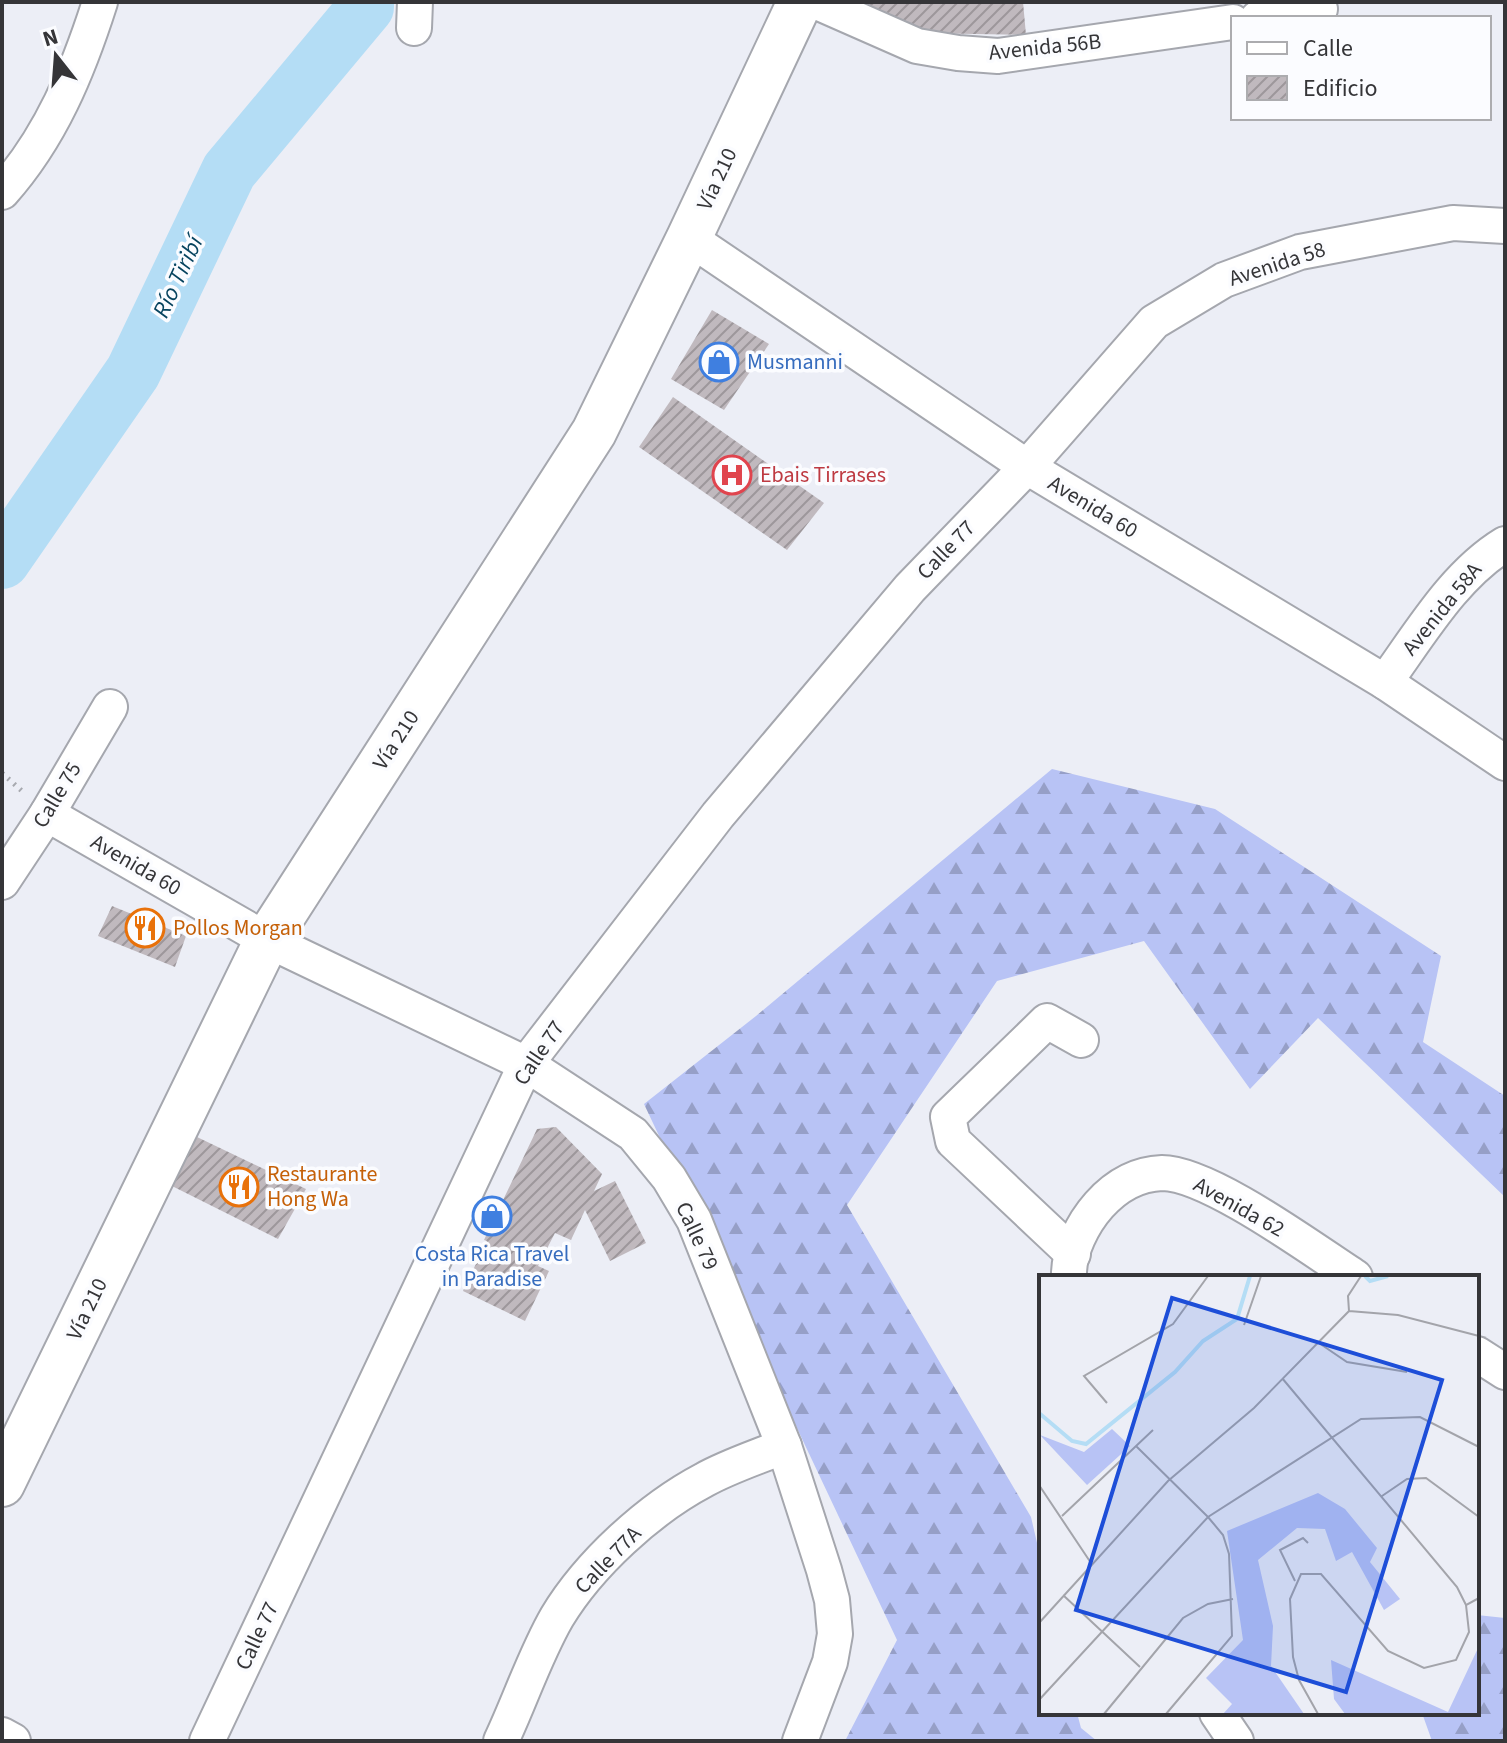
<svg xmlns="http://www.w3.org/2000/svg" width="1507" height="1743" font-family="'Source Sans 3',sans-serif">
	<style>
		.forest { fill: url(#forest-firs) }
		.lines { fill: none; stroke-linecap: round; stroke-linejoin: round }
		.river { stroke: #b4ddf5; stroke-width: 56 }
		.building { fill: url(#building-hatch) }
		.minor-casing { stroke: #a5a7ae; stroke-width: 38 }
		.secondary-casing { stroke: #a5a7ae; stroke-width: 48 }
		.path { stroke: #a7a9af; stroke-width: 5; stroke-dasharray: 2 6; stroke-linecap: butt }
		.minor { stroke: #fff; stroke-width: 34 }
		.secondary { stroke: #fff; stroke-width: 44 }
		.labels { text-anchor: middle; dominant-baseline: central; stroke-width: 7; stroke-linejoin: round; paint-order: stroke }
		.street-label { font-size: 22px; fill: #353538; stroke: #fbfcff }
		.shop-label { font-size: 22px; fill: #366cbe; stroke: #fbfcff; text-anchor: start }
		.health-label { font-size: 22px; fill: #be3a42; stroke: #fbfcff; text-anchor: start }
		.food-label { font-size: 22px; fill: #c56008; stroke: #fbfcff; text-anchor: start }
		.water-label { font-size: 24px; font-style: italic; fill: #07445f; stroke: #fbfcff }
		.inset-river { fill: none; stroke: #b4ddf5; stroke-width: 4 }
		.inset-road { fill: none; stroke: #a3a4aa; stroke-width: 2 }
		.view { fill: #1d4ed8; fill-opacity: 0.15; stroke: #1d4ed8; stroke-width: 4 }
		.inset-edge { fill: none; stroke: #353538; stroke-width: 4 }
	</style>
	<defs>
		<pattern id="forest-firs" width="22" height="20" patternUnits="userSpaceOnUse" patternTransform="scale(2)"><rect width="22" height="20" fill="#b8c3f5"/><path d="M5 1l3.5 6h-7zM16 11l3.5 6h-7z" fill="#969fc7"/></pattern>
		<pattern id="building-hatch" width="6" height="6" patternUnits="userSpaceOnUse" patternTransform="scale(2)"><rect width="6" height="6" fill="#c0b9be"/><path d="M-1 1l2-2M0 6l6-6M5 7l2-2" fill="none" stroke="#9d979b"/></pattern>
	</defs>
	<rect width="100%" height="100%" fill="#eceef6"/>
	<g class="forest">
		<path d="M 1052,769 L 1215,809 L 1441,956 L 1423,1042 L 1505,1096 L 1505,1197 L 1318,1018 L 1250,1089 L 1144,941 L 997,981 L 847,1205 L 1031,1517 L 1041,1560 L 1041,1713 L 1077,1713 L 1081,1728 L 1097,1741 L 845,1741 L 897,1640 L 644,1104 L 756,1016 Z"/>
		<path d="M 1477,1615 L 1505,1618 L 1505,1741 L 1432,1741 L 1422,1713 L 1477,1713 Z"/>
	</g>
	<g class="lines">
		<path class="river" d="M 2,561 L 133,372 L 229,171 L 366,7 L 366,2"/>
	</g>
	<g class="building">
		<path d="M 858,2 L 1023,2 L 1026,35 L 917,33 Z"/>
		<path d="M 712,310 L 769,344 L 724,410 L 671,379 Z"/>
		<path d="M 673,397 L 824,503 L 787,550 L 639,447 Z"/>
		<path d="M 112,906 L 186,936 L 175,967 L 98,936 Z"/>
		<path d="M 556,1127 L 602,1174 L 594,1191 L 615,1181 L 646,1243 L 610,1261 L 585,1210 L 571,1240 L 555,1233 L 538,1266 L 549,1271 L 525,1321 L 463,1291 L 487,1241 L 484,1240 L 537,1129 Z"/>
		<path d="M 197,1137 L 306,1189 L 278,1239 L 172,1186 Z"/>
	</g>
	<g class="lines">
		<defs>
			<g id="minor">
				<path d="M 817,2 L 917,46 L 958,53 L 998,56 L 1233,22"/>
				<path d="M 1258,18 L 1320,9"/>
				<path d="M 414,28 L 415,2"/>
				<path d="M 2,192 C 51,137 78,71 100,2"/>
				<path d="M 689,238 L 1027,467 L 1385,682 L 1505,763"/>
				<path d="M 1385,682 C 1420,634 1454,575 1505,544"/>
				<path d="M 47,814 L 267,940 L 526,1064 L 633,1134 L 669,1178 L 694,1220 L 784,1446 L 824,1570 L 832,1600 L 835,1634 L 830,1662 L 800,1741"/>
				<path d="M 2,882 L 47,814 L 110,707"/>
				<path d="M 1073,1254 L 953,1141 L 948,1117 L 1047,1021 L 1081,1040"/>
				<path d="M 1069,1277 C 1068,1252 1083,1223 1099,1205 C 1116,1186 1136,1174 1162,1173 C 1209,1173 1313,1250 1355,1277"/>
				<path d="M 1477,1354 L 1505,1372"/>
				<path d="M 1217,1713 L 1236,1741"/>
				<path d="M 2,1735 L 13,1741"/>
				<path d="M 207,1741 L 526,1064 L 718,815 L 910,588 L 1027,467 L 1154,322 L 1224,280 L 1300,252 L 1453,223 L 1505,226"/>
				<path d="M 501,1741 C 520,1701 535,1655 557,1617 C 589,1564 649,1509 704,1480 C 729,1466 758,1457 784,1446"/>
			</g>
			<path id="secondary" d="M 2,1484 L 267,940 L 594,432 L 689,238 L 800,2"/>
		</defs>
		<use href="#minor" class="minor-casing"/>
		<use href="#secondary" class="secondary-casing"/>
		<path class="path" d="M 2,773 L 23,792"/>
		<use href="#minor" class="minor"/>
		<use href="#secondary" class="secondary"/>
	</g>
	<defs>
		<symbol id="shop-ring" viewBox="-11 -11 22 22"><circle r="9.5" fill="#fbfcff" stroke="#3f7fe0" stroke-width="1.5"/><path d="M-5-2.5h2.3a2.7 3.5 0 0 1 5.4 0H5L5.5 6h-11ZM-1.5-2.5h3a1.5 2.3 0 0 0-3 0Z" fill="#3f7fe0"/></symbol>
		<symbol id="hospital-ring" viewBox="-11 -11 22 22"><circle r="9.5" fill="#fbfcff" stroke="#e0444e" stroke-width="1.5"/><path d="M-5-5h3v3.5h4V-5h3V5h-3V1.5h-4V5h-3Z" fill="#e0444e"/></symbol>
		<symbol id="restaurant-ring" viewBox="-11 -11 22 22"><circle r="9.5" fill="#fbfcff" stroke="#e8710a" stroke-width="1.5"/><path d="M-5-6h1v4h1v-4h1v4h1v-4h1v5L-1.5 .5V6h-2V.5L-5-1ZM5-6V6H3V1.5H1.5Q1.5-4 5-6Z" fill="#e8710a"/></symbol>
	</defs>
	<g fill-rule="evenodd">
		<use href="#shop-ring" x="697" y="340" width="44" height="44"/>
		<use href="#hospital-ring" x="710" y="453" width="44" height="44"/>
		<use href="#restaurant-ring" x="123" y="906" width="44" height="44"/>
		<use href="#restaurant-ring" x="217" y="1165" width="44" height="44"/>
		<use href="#shop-ring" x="470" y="1194" width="44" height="44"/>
	</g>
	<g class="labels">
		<g class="street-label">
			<text transform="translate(1045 47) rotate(-6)">Avenida 56B</text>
			<text transform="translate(717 179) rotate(-65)">Vía 210</text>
			<text transform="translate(1277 264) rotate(-18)">Avenida 58</text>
			<text transform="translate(1093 507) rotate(31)">Avenida 60</text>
			<text transform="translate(946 550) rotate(-46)">Calle 77</text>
			<text transform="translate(1442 609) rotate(-51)">Avenida 58A</text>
			<text transform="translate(396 740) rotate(-57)">Vía 210</text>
			<text transform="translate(57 795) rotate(-59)">Calle 75</text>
			<text transform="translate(136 865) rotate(30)">Avenida 60</text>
			<text transform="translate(539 1053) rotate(-56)">Calle 77</text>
			<text transform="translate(1239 1207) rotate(29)">Avenida 62</text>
			<text transform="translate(697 1236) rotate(65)">Calle 79</text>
			<text transform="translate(87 1309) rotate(-64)">Vía 210</text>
			<text transform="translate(608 1560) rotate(-46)">Calle 77A</text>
			<text transform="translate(257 1636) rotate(-65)">Calle 77</text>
		</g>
		<g class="shop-label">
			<text x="747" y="362">Musmanni</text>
			<text x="492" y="1254" text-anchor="middle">Costa Rica Travel<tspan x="492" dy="25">in Paradise</tspan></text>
		</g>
		<g class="health-label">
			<text x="760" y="475">Ebais Tirrases</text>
		</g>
		<g class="food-label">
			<text x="173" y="928">Pollos Morgan</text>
			<text x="267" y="1174">Restaurante<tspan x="267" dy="25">Hong Wa</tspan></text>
		</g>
		<g class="water-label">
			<text transform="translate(178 277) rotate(-65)">Río Tiribí</text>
		</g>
	</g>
	<g transform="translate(1039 1275)">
		<rect width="440" height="440" fill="#eceef6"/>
		<path d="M 279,218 L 306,234 L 338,273 L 331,287 L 361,324 L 345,335 L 313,277 L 297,286 L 286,254 L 258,253 L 219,285 L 234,351 L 232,391 L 265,439 L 184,439 L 193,429 L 167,403 L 204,365 L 188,256 ZM 440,371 L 440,439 L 306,439 L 295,424 L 292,385 L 409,437 Z" fill="#b8c3f5"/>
		<path d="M 73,154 L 91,171 L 48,210 L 1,160 L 45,177 Z" fill="#b8c3f5"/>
		<path class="inset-river" d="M 326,1 L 331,6 L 349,1M 0,138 L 33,166 L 47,169 L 136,97 L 164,66 L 198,44 L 211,1"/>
		<path class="inset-road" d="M 310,36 L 359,40 L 440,61M 205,50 L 222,1M 277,66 L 308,87 L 368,97M 243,103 L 418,312 L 427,330M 68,128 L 45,101 L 134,49 L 169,1M 97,171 L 169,242 L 184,260 L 190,279 L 193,361 L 127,439M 0,210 L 52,288M 343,221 L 368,204 L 387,203 L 440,242M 23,241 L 114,155M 256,306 L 241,275 L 264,263 L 269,268M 24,320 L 101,392M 0,348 L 129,206 L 215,133 L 310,36 L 309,21 L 322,1M 0,425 L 169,242 L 322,144 L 381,142 L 440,172M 65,439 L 144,343 L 169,329 L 194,324M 279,439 L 260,405 L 254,382 L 251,324 L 262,299 L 282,299 L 349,376 L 385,393 L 417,385 L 430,357 L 427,330 L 440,323"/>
		<path class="view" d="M 133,23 L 403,105 L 307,417 L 37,335 Z"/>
		<rect width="440" height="440" class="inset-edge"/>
	</g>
	<rect width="1507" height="1743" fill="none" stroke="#353538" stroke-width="8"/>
	<rect x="1231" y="16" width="260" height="104" fill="#fbfcff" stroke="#acacaf" stroke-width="2"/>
	<rect x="1247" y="42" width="40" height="12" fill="#ffffff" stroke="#acacaf" stroke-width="2"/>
	<text x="1303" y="56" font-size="24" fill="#353538">Calle</text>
	<rect x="1247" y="76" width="40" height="24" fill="url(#building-hatch)" stroke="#acacaf" stroke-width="2"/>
	<text x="1303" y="96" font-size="24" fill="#353538">Edificio</text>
	<g transform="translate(56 56) rotate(343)" stroke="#fbfcff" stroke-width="6" paint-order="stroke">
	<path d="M0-6L14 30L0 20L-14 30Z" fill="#353538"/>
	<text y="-12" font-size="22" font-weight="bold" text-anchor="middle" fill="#353538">N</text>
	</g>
</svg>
